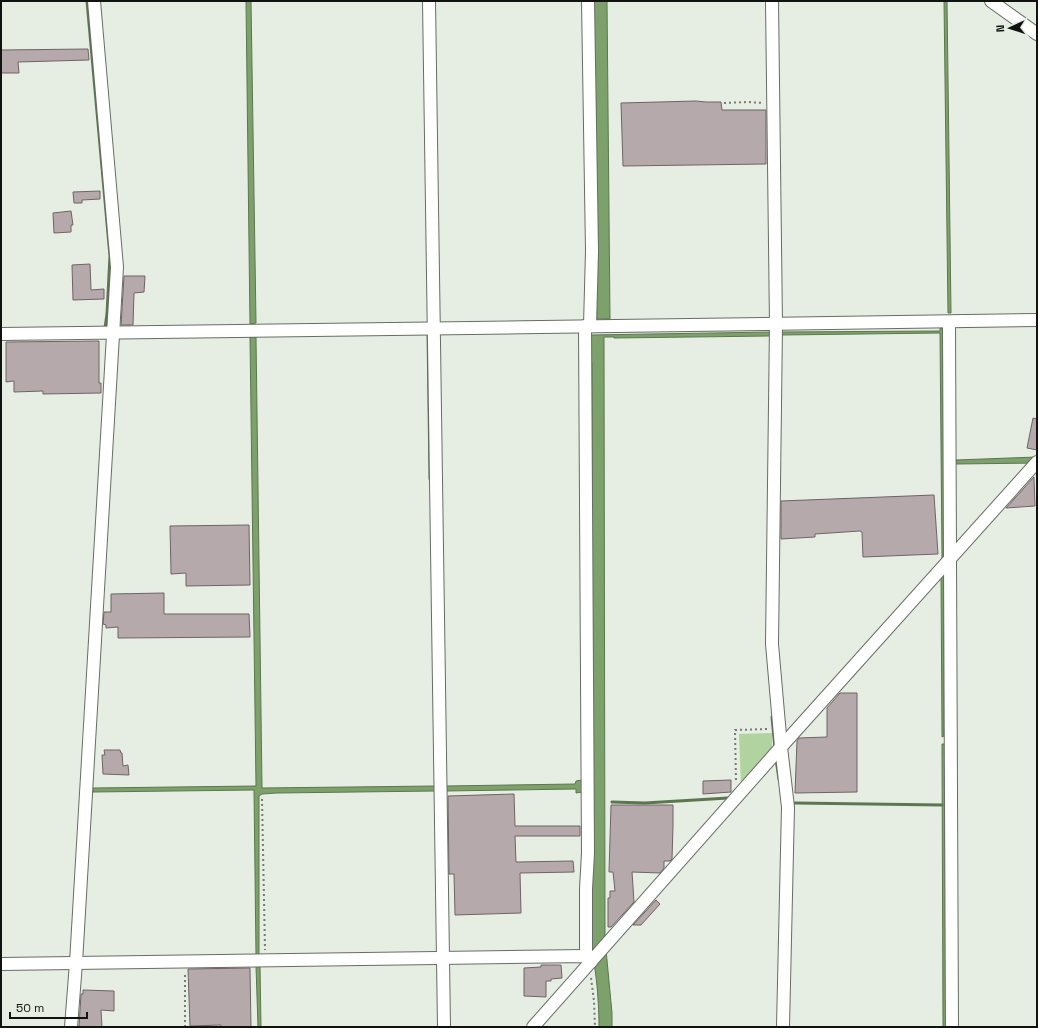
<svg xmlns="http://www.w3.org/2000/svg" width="1038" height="1028" font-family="'Space Grotesk',sans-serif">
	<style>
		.green { fill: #b0d3a0 }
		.water { fill: #7ca16a; stroke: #5c764f }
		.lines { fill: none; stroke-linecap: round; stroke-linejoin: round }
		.stream { stroke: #5c764f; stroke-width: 3 }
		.building { fill: #b6a9ab; stroke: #6f6365 }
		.minor-casing { stroke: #676d64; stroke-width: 14 }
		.path { stroke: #757a73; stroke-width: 2; stroke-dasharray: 2 3; stroke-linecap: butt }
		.minor { stroke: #fff; stroke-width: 12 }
	</style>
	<rect width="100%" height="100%" fill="#e6ede3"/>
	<path class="green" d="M 772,733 L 772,751 L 741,785 L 739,734 Z"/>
	<g class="water">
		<path d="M 246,1 L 251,1 L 256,323 L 250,324 Z"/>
		<path d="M 592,1 L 607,1 L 610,319 L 597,319 Z"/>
		<path d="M 944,1 L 947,1 L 951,313 L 948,313 Z"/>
		<path d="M 940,328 L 943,328 L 945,558 L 942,558 L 940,333 L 781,335 L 781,332 L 940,331 Z"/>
		<path d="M 772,332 L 770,336 L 614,338 L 614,337 L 604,337 L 605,939 L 612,1013 L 612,1027 L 599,1027 C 599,1010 597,961 589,947 L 593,787 L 592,363 L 589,363 L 591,335 Z"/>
		<path d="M 250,337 L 256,337 L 262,788 L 436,786 L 435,791 L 277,793 L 262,794 L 259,796 L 259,955 L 256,956 L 254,790 L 93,792 L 93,788 L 256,786 Z"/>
		<path d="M 1037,457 L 1037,463 L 956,464 L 956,460 Z"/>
		<path d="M 941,574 L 944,575 L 944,736 L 942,737 Z"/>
		<path d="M 942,744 L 945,744 L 946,1027 L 943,1027 Z"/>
		<path d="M 582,780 L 582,792 L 576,793 L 576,789 L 446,791 L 445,786 L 575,784 L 576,781 Z"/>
		<path d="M 256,966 L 260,966 L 261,1027 L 258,1027 Z"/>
	</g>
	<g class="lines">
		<g class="stream">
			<path d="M 87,1 L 110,256 L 107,314 L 105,328 L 102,328"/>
			<path d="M 428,331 L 430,479"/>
			<path d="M 772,717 L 775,748"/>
			<path d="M 776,759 L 779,779"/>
			<path d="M 612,802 L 645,803 L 728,798"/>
			<path d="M 795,803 L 942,805"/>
		</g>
	</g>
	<g class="building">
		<path d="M 88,49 L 89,60 L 18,62 L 19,73 L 1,73 L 1,50 Z"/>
		<path d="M 696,101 L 706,102 L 721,102 L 722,110 L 766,110 L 766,164 L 623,166 L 621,103 Z"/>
		<path d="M 100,191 L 100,199 L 82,200 L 82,203 L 74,203 L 73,192 Z"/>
		<path d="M 71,211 L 73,225 L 71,225 L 71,232 L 54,233 L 53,213 Z"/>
		<path d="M 90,264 L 91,290 L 104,289 L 104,299 L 73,300 L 72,265 Z"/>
		<path d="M 124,276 L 145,276 L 144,292 L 134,293 L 133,325 L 121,325 Z"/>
		<path d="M 99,341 L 99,383 L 101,383 L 101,393 L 43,394 L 43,391 L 14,392 L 14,381 L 6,382 L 6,342 Z"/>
		<path d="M 1033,418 L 1037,419 L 1037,450 L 1027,448 Z"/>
		<path d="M 1034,477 L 1035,506 L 1006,508 Z"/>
		<path d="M 934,495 L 938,554 L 863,557 L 862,532 L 860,531 L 815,534 L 815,537 L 781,539 L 781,501 Z"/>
		<path d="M 249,525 L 250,585 L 186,586 L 186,573 L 171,574 L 170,526 Z"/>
		<path d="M 164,593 L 164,614 L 249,614 L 250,637 L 118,638 L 118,627 L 106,628 L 106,625 L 103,624 L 104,612 L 111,612 L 111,594 Z"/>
		<path d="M 840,693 L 857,693 L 857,792 L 795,793 L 797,741 L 799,738 L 827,737 L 827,708 Z"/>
		<path d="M 104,750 L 120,750 L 121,753 L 122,753 L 123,766 L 128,765 L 129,775 L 103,774 L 102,755 L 105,755 Z"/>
		<path d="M 731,780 L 731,792 L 703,794 L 703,781 Z"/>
		<path d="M 514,794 L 515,826 L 580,826 L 580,836 L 515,836 L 516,862 L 573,861 L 574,872 L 520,873 L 521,913 L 455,915 L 454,874 L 449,874 L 448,796 Z"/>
		<path d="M 611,805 L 673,805 L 673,826 L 672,859 L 670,861 L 664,861 L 664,868 L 660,873 L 632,872 L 634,902 L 611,927 L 608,927 L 608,898 L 610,898 L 610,891 L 615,891 L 613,872 L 609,872 Z"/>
		<path d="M 656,900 L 660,904 L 641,925 L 633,925 Z"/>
		<path d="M 541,965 L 561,965 L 562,978 L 551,979 L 551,981 L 546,981 L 546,997 L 524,996 L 524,968 L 541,967 Z"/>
		<path d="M 250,968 L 251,1027 L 221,1027 L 221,1025 L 190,1026 L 188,969 Z"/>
		<path d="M 83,990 L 114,991 L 114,1011 L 101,1010 L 102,1027 L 79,1027 L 81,994 L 83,994 Z"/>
	</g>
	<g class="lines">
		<defs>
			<g id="minor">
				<path d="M 429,1 L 444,1027"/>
				<path d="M 588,1 L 592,251 L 590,326"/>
				<path d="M 772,1 L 776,325 L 772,644 L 781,747 L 788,807 L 783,1027"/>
				<path d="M 991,1 L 1037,34"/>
				<path d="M 949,322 L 952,1027"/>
				<path d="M 585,326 L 588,853 L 586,889 L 586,956"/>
				<path d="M 1,334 C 346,329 692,326 1037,320"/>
				<path d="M 1,964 L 586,956 L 591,962"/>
				<path d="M 71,1027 L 76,963 L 117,267 L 94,1"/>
				<path d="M 533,1027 L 781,747 L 1037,462"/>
			</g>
		</defs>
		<use href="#minor" class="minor-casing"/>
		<g class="path">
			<path d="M 724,103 L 748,102 L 763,103"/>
			<path d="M 736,780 L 735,730 L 768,729"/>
			<path d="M 262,799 L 265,950"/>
			<path d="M 591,978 L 594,1001 L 595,1027"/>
			<path d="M 185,1027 L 185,972"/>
		</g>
		<use href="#minor" class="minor"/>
	</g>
	<rect width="1038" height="1028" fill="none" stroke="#10130f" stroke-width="4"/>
	<g transform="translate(1010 28) rotate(267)" stroke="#e6ede3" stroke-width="3" paint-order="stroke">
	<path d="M0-3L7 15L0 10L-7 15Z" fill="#10130f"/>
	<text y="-6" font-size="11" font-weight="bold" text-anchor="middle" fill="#10130f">N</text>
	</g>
	<path d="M10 1012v6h77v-6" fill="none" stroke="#10130f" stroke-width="2"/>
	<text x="16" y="1012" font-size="12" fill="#10130f" stroke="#e6ede3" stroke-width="3" paint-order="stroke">50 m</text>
</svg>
